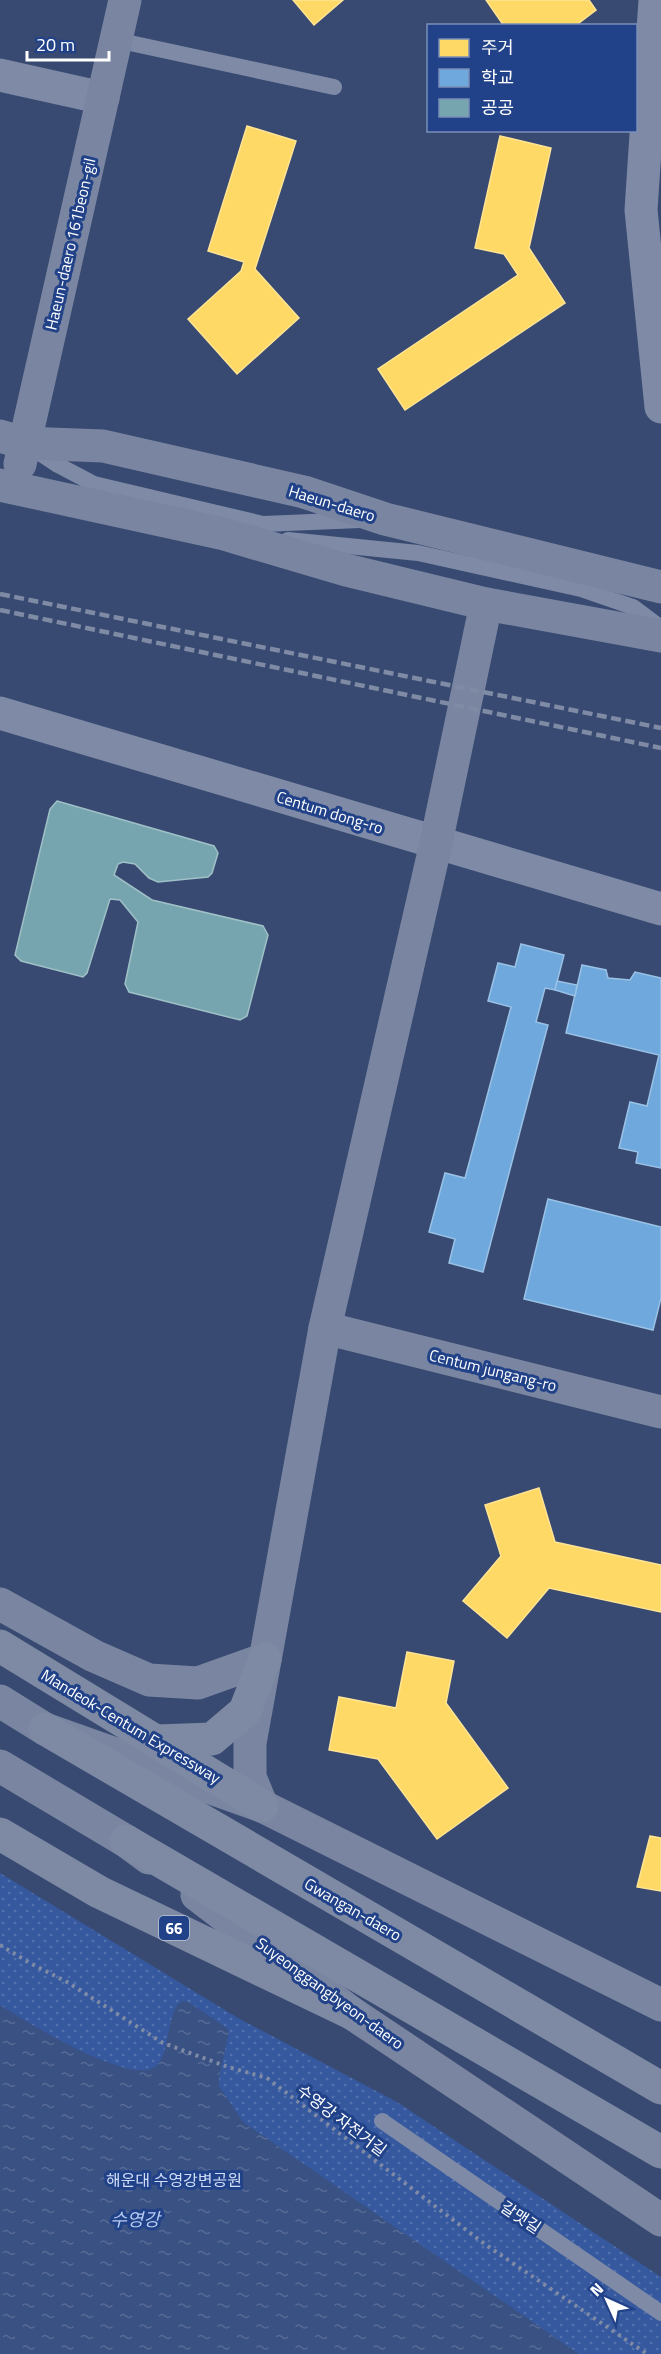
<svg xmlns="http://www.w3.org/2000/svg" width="661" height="2354" font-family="'Titillium Web','Noto Sans KR',sans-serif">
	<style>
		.park { fill: url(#park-dots) }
		.water { fill: url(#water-ripples) }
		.homes { fill: #ffd966; stroke: #ffe494; stroke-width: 1.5 }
		.schools { fill: #6fa8dc; stroke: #9ac2e6; stroke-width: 1.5 }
		.public { fill: #76a5af; stroke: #9fc0c7; stroke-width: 1.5 }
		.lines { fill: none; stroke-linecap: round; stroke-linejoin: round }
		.path { stroke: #7f8ba6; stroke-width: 4; stroke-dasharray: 3 4.5; stroke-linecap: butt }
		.service { stroke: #7f8ba6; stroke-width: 16 }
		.minor { stroke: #7f8ba6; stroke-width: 33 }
		.tertiary { stroke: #7f8ba6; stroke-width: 33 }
		.secondary { stroke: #7a86a1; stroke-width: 33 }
		.trunk { stroke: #7e8aa4; stroke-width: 33 }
		.rail { stroke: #7f8ba4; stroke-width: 4.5; stroke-dasharray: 10 4.5; stroke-linecap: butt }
		.labels { text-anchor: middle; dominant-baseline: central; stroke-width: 6; stroke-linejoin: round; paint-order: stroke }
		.shield { fill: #214288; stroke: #bcc6db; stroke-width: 1.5 }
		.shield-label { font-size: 15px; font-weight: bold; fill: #fff }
		.street-label { font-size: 16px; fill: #fff; stroke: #214288 }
		.park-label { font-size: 16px; fill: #d0ddf8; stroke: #214288 }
		.water-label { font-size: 18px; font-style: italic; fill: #b7cbf1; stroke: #214288 }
	</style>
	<defs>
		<pattern id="park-dots" width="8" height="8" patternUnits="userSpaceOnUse" patternTransform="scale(1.5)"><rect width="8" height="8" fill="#35589e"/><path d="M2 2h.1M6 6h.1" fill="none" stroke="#5371ad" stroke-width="1.8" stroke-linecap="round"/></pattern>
		<pattern id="water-ripples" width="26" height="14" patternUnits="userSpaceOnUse" patternTransform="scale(1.5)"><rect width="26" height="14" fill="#395183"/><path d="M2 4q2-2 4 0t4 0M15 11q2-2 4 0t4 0" fill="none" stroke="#576b96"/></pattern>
	</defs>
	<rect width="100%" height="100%" fill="#384a71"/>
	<path class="park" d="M 0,1873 L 238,2018 L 397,2102 L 661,2277 L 661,2354 L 0,2354 Z"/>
	<path class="water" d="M 182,2001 L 188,2002 L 227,2028 L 229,2032 L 219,2078 L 219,2086 L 243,2122 L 579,2354 L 0,2354 L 0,2005 C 22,2019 138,2092 158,2064 C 171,2047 166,2012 182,2001 Z"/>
	<g class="homes">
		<path d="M 293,0 L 343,0 L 314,25 Z"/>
		<path d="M 486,0 L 589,0 L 596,10 L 575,26 L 504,26 Z"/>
		<path d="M 247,126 L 296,141 L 255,269 L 299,318 L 237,374 L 188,319 L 241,271 L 244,262 L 208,251 Z"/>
		<path d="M 500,136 L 551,148 L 529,248 L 565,303 L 405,410 L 378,369 L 518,275 L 504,254 L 475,248 Z"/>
		<path d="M 539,1488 L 555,1542 L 661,1565 L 661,1612 L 549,1588 L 507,1638 L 463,1601 L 501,1556 L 485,1505 Z"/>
		<path d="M 407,1652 L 454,1661 L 446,1703 L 508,1788 L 437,1839 L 378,1759 L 329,1750 L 339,1697 L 396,1708 Z"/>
		<path d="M 650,1836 L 661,1838 L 661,1891 L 637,1887 Z"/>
	</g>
	<g class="schools">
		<path d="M 521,944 L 564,955 L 555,990 L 545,988 L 536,1022 L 548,1025 L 483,1272 L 449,1263 L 455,1239 L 429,1232 L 445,1173 L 465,1178 L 511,1007 L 488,1001 L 498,963 L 515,967 Z"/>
		<path d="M 582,965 L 606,970 L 608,978 L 630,980 L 635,972 L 661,978 L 661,1168 L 636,1163 L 638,1152 L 619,1148 L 630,1102 L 647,1106 L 659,1055 L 566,1033 Z"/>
		<path d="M 557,981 L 577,985 L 575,996 L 555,990 Z"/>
		<path d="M 548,1199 L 661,1227 L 661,1298 L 653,1330 L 524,1299 Z"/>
	</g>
	<path class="public" d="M 57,801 L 214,846 L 218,853 L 212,873 L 208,877 L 158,882 L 149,878 L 135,864 L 123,862 L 118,864 L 114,875 L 152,900 L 263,926 L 268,935 L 247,1016 L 240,1020 L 129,992 L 125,984 L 138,922 L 120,900 L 110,899 L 87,973 L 83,977 L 21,961 L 15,955 L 50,809 Z"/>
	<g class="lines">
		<path class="path" d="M 0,1945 L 30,1963 L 67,1982 L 163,2043 L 228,2067 L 267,2078 L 486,2245 L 647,2354"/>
		<g class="service">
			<path d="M 116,40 L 334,87"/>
			<path d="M 34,449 L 58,465 L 94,484 L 263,524 L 360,520"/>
			<path d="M 288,540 L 418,553 L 581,589 L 633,607 L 661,628"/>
			<path d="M 382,2121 L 661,2313"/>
		</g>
		<g class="minor">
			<path d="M 655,0 L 641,210 L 661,407"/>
			<path d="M 0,75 L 103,98"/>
		</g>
		<path class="tertiary" d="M 0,713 L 661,909"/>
		<g class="secondary">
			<path d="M 0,436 L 24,443 L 103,446 L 304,492 L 385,519 L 661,587"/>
			<path d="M 20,464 L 125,0"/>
			<path d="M 0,485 L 224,534 L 346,570 L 486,604 L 661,636"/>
			<path d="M 325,1328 L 661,1412"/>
			<path d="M 0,1604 L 94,1656 L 149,1680 L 198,1683 L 265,1659"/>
			<path d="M 0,1701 L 45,1729 L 262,1806 L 661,2005"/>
			<path d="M 0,1766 L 126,1841 L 149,1858"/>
			<path d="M 262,1806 L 250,1777 L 250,1743 L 325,1328 L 436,843 L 486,604"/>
			<path d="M 197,1895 L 353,2014 L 661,2220"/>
		</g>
		<g class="trunk">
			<path d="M 0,1646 L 262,1806"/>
			<path d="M 45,1729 L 661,2088"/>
			<path d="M 157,1741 L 212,1739 L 245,1711 L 265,1659"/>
			<path d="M 0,1834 L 99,1892 L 353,2014"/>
			<path d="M 126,1841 L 661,2152"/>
		</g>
		<g class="rail">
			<path d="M 0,594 L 661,728"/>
			<path d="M 0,610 L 661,748"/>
		</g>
	</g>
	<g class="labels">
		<rect class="shield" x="159" y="1916" width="30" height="24" rx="4.5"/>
		<g class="shield-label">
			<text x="174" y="1928">66</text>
		</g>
		<g class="street-label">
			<text transform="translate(70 244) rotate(-77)">Haeun-daero 161beon-gil</text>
			<text transform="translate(332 503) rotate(17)">Haeun-daero</text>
			<text transform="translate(330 812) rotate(17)">Centum dong-ro</text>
			<text transform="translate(493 1370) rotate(14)">Centum jungang-ro</text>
			<text transform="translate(131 1726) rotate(31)">Mandeok-Centum Expressway</text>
			<text transform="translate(353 1909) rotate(30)">Gwangan-daero</text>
			<text transform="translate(330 1993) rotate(36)">Suyeonggangbyeon-daero</text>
			<text transform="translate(342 2120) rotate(37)">수영강 자전거길</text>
			<text transform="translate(521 2217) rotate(34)">갈맷길</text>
		</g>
		<g class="park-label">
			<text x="174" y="2180">해운대 수영강변공원</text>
		</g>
		<g class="water-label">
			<text x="135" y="2219">수영강</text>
		</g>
	</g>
	<rect x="427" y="24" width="210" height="108" fill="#214288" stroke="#7a8eb8" stroke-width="1.5"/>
	<rect x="439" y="39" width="30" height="18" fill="#ffd966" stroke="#7a8eb8" stroke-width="1.5"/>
	<text x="481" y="54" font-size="18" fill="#ffffff">주거</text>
	<rect x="439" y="69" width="30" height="18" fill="#6fa8dc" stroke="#7a8eb8" stroke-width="1.5"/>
	<text x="481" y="84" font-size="18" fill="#ffffff">학교</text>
	<rect x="439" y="99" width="30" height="18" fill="#76a5af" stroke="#7a8eb8" stroke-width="1.5"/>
	<text x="481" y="114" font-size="18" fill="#ffffff">공공</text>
	<g transform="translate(607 2300) rotate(315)" stroke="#214288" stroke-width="4.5" paint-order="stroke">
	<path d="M0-4.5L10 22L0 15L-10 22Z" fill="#ffffff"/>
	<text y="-9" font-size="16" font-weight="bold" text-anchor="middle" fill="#ffffff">N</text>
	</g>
	<path d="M27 51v9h82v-9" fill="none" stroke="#ffffff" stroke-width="3"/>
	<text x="36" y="51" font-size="18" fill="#ffffff" stroke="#214288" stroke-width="4.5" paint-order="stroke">20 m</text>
</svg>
